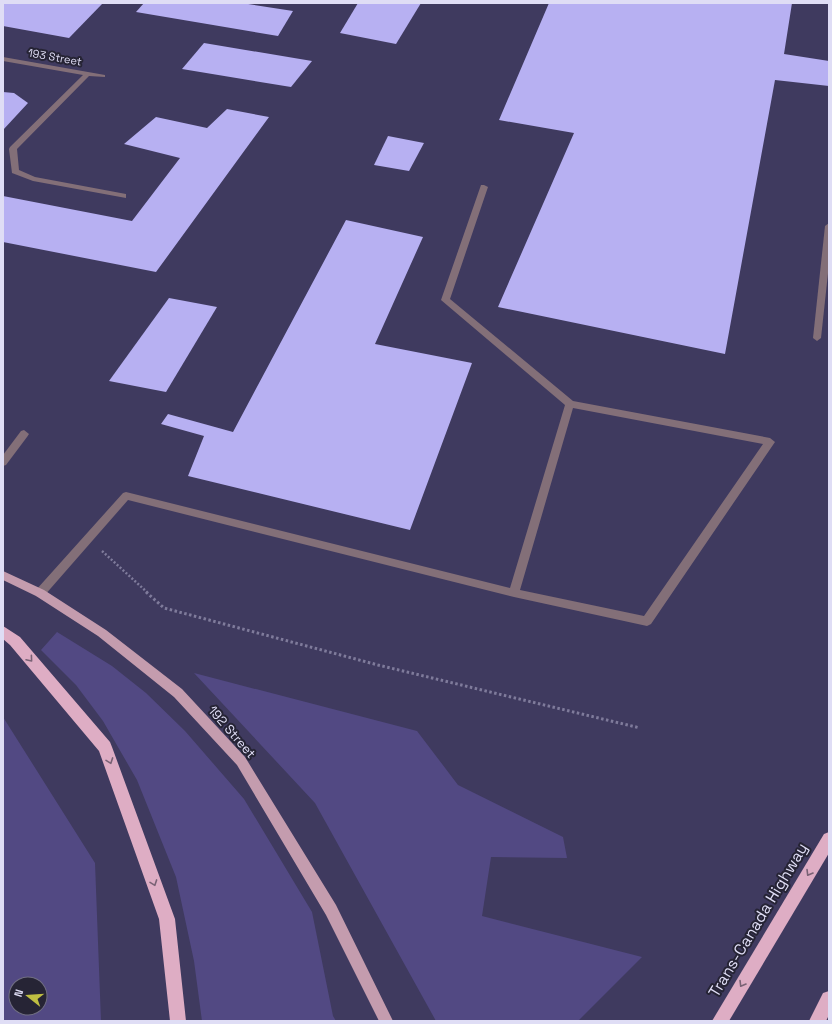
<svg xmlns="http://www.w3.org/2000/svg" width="832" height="1024" font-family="'Space Grotesk',sans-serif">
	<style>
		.green { fill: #524983; fill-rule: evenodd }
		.building { fill: #b7b0f2 }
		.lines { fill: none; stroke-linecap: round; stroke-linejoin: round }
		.path-far1 { stroke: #7f7b9b; stroke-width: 2.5; stroke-dasharray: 2 2; stroke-linecap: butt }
		.path { stroke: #7f7b9b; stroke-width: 3; stroke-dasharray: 2.5 2.5; stroke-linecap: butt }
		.minor { fill: #836f78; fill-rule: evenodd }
		.major { fill: #c49cae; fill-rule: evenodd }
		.highway { fill: #deadc4; fill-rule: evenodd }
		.oneway { stroke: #796275 }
		.labels { text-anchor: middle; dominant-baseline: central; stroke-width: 4; stroke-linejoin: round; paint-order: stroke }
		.far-street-label { font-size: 11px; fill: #dfddf5; stroke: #262435 }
		.street-label { font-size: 13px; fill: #dfddf5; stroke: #262435 }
		.near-street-label { font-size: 16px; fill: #dfddf5; stroke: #262435 }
	</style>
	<rect width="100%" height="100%" fill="#3f3a5f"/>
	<g class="green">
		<path d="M 57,632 L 112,666 L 146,693 L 185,731 L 244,799 L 312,912 L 333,1016 L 336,1021 L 202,1021 L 194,961 L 176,877 L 137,780 L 103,721 L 76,685 L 41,650 Z"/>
		<path d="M 194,673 L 417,731 L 458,785 L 563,837 L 567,858 L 491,857 L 482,916 L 642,957 L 578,1021 L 436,1021 L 315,803 Z"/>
		<path d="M 3,717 L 95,863 L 101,1021 L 3,1021 ZM 16,984 L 40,984 L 40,1008 L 16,1008 Z"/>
	</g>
	<g class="building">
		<path d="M 3,3 L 103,3 L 69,38 L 3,26 Z"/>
		<path d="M 144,3 L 242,3 L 293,11 L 278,36 L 136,12 Z"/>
		<path d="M 358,3 L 421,3 L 396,44 L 340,33 Z"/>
		<path d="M 549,3 L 792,3 L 784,54 L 829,61 L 829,86 L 775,80 L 725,354 L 498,307 L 574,133 L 499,120 Z"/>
		<path d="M 204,43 L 312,61 L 291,87 L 182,69 Z"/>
		<path d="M 3,92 L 14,93 L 28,103 L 3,130 Z"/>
		<path d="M 227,109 L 269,117 L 156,272 L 3,242 L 3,196 L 132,221 L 180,158 L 124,144 L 156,117 L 207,128 Z"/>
		<path d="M 388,136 L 424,143 L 409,171 L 374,165 Z"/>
		<path d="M 346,220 L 423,237 L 375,344 L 472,363 L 410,530 L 188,476 L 204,436 L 161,424 L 168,414 L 233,432 Z"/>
		<path d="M 169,298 L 217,307 L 166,392 L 109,381 Z"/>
	</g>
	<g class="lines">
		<path class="path-far1" d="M 102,551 L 148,593"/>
		<path class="path" d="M 146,592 L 164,608 L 378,665 L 640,728"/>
		<g class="minor">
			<path d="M 3,57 L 105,75 L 105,77 L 89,76 L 17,149 L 19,170 L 35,177 L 126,194 L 126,198 L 33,181 L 12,173 L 9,149 L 10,147 L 83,75 L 3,61 Z"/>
			<path d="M 481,185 L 484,185 L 488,187 L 450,299 L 573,401 L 770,438 L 775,442 L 651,624 L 647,626 L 514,597 L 128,500 L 44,596 L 40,597 L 36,596 L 35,593 L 36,590 L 123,493 L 126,492 L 510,588 L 565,405 L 441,300 ZM 573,408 L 763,444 L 644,616 L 520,590 Z"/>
			<path d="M 829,223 L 829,264 L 821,338 L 817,341 L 813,338 L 825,226 Z"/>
			<path d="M 24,430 L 29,434 L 27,437 L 6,465 L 3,466 L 3,455 L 21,431 Z"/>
		</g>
		<path class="major" d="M 3,571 L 44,590 L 106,630 L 182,689 L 245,757 L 336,905 L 393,1021 L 379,1021 L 326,915 L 237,765 L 174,697 L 98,636 L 36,596 L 3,580 Z"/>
		<g class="highway">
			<path d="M 3,626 L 20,637 L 110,742 L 112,747 L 175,919 L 186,1021 L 170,1021 L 159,919 L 99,751 L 10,645 L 3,639 Z"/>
			<path d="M 829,832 L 829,853 L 729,1021 L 712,1021 L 824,834 Z"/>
			<path d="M 829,991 L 829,1015 L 826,1021 L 809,1021 L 823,993 Z"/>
		</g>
	</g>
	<defs><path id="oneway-chevron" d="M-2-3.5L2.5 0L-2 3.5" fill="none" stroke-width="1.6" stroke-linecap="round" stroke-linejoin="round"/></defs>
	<g class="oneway">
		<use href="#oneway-chevron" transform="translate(30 659) rotate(50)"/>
		<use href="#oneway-chevron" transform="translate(110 761) rotate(70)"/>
		<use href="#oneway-chevron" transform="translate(809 873) rotate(121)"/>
		<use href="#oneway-chevron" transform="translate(154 883) rotate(70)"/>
		<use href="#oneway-chevron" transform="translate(742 984) rotate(121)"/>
	</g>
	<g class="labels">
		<g class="far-street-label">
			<text transform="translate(55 57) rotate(10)">193 Street</text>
		</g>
		<g class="street-label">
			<text transform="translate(232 732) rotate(49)">192 Street</text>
		</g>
		<g class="near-street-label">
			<text transform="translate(758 920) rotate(-59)">Trans-Canada Highway</text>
		</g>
	</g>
	<rect width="832" height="1024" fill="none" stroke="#dfddf5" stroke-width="8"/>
	<g transform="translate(28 996) rotate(287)"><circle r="19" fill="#262435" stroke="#706e82"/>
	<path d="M0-3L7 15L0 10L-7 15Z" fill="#bfbe42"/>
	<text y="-6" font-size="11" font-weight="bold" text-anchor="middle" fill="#dfddf5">N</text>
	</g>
</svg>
